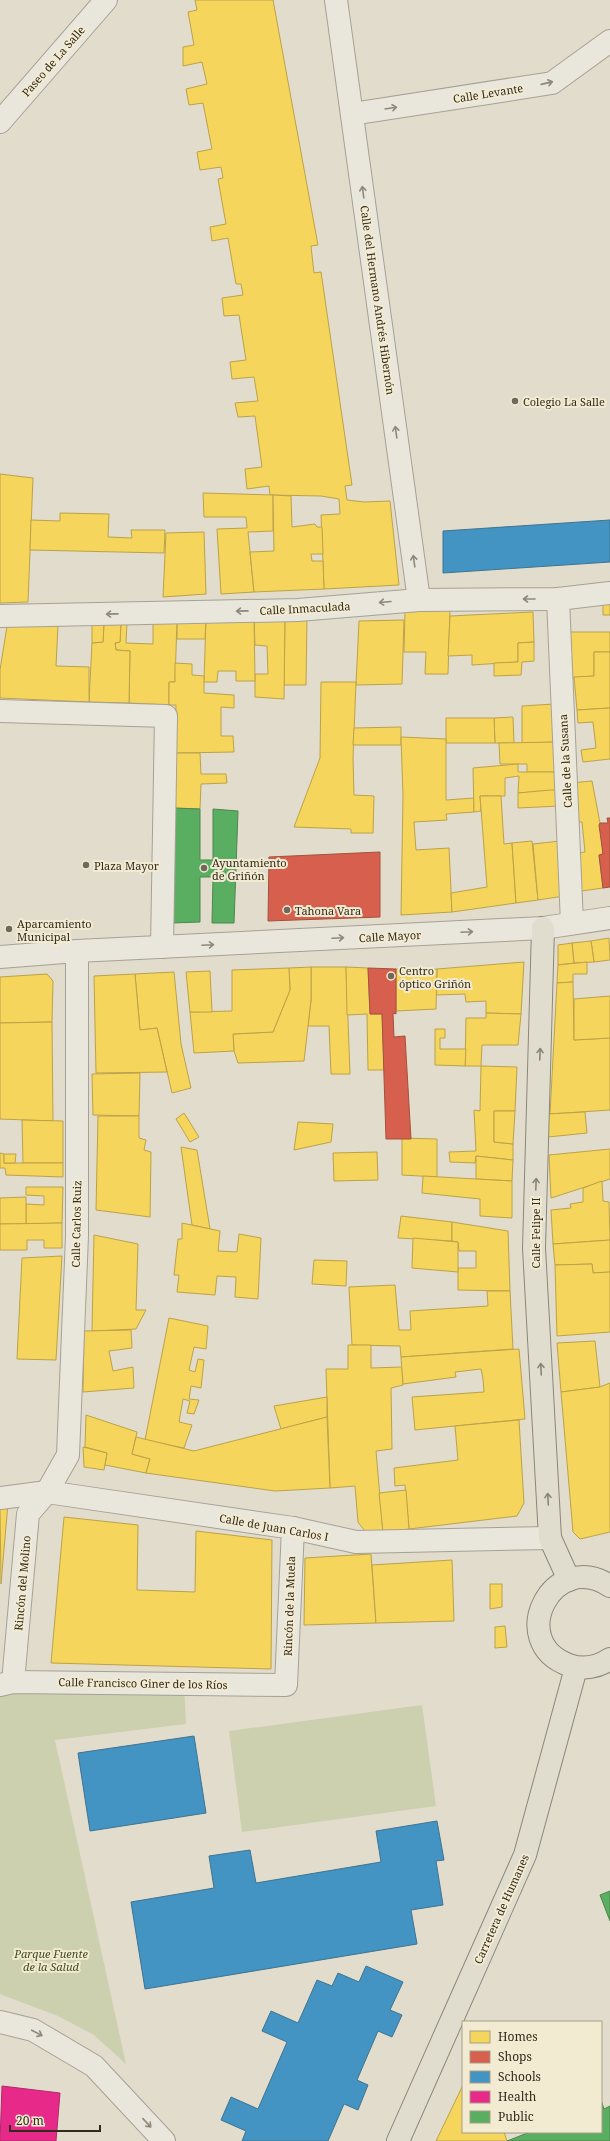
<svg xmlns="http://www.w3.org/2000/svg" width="610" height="2141" font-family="'Noto Serif',serif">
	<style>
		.green { fill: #cdd0ae }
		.homes { fill: #f6d55c; stroke: #bca249 }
		.shops { fill: #d6604d; stroke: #a5503f }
		.schools { fill: #4393c3; stroke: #3e7492 }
		.health { fill: #e7298a; stroke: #b1296a }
		.public { fill: #5aae61; stroke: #4e864d }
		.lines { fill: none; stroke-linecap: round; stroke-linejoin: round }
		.minor-casing { stroke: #a6a195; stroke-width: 24 }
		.major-casing { stroke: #8b867b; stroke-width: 24 }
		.minor { stroke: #e9e6dc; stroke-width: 22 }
		.major { stroke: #e0ddce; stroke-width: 22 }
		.oneway { stroke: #8e887d }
		.oneway2 { stroke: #8a8476 }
		.poi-dot { fill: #70685b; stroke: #f2ebd1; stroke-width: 1.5 }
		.labels { text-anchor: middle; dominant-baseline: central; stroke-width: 4; stroke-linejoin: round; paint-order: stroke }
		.street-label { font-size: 11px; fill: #332a1e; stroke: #f2ebd1 }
		.poi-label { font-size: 11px; fill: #332a1e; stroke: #f2ebd1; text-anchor: start }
		.park-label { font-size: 11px; font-style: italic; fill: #404e26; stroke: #f2ebd1 }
	</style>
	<rect width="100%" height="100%" fill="#e1dccb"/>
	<g class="green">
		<path d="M 184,1683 L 186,1724 L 55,1740 L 126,2064 L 94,2035 L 58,2016 L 0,1994 L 0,1685 Z"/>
		<path d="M 422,1705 L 436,1806 L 242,1832 L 229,1731 Z"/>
	</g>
	<g class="homes">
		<path d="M 195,0 L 273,0 L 318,245 L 311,246 L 314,273 L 321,272 L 352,485 L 345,486 L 347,500 L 364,502 L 390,501 L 399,585 L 324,589 L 321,515 L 340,514 L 339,499 L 321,496 L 270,495 L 269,486 L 247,489 L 245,469 L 262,467 L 255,416 L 238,417 L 235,403 L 258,401 L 254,377 L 232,379 L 230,362 L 246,360 L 239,315 L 224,316 L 222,298 L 243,295 L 241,284 L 236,284 L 228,238 L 212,241 L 210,227 L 226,224 L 218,179 L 223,178 L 221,167 L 200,170 L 197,152 L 212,149 L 203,103 L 189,105 L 186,89 L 207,84 L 202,62 L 183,66 L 183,47 L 194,45 L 188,12 L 197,10 Z"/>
		<path d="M 0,474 L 33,478 L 28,602 L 0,603 Z"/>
		<path d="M 203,493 L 273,495 L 273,531 L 248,532 L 254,592 L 221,594 L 217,529 L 247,528 L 246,517 L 204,517 Z"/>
		<path d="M 273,495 L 291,496 L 292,527 L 315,524 L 317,527 L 322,527 L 323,554 L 311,554 L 312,561 L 323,561 L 324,589 L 254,592 L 250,552 L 274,551 Z"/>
		<path d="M 60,513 L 109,514 L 108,537 L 132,538 L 131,530 L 165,530 L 164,553 L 30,550 L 31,520 L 60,521 Z"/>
		<path d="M 204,532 L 206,594 L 163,597 L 166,533 Z"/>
		<path d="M 610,601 L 610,615 L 603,615 L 603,602 Z"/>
		<path d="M 450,610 L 448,674 L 425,674 L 426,652 L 404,652 L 405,612 Z"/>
		<path d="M 533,612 L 534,642 L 518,643 L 518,662 L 472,665 L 472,655 L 448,656 L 450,616 Z"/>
		<path d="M 285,616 L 307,616 L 306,685 L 284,685 Z"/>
		<path d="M 285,616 L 284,699 L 255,697 L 255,674 L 268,674 L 267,646 L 255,645 L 254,617 Z"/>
		<path d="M 254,617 L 255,681 L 236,681 L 236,671 L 218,671 L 217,682 L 204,682 L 206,619 Z"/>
		<path d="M 206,619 L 205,639 L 177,639 L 177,620 Z"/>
		<path d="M 177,620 L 175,682 L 169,682 L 169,705 L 129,703 L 130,651 L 116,650 L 115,643 L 120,642 L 121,622 L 127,622 L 126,643 L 153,644 L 153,621 Z"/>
		<path d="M 404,620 L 402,684 L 356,685 L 359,621 Z"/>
		<path d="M 121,622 L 120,642 L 115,643 L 116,650 L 130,651 L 129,703 L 89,702 L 92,643 L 103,642 L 104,623 Z"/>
		<path d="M 92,623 L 104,623 L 103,642 L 92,643 Z"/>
		<path d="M 58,625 L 56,666 L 89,667 L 89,702 L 0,698 L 0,670 L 7,626 Z"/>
		<path d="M 570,632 L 610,632 L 610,652 L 594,652 L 594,676 L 570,678 Z"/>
		<path d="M 534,642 L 534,661 L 522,662 L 521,675 L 494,676 L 494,663 L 518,662 L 518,643 Z"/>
		<path d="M 594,652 L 610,652 L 610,708 L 577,710 L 574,677 L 594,676 Z"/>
		<path d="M 175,663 L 192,664 L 192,675 L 204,676 L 204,693 L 234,695 L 234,708 L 221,707 L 221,736 L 233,736 L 234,752 L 175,753 L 176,705 L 169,705 L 169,682 L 175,682 Z"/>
		<path d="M 321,682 L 356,682 L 353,758 L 354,795 L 374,796 L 373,833 L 351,833 L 351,829 L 294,827 L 320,758 Z"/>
		<path d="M 554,704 L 556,742 L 522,743 L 522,706 Z"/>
		<path d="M 610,708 L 610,759 L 583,762 L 581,750 L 596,748 L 593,722 L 578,723 L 577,710 Z"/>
		<path d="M 513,717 L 514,743 L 495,743 L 494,718 Z"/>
		<path d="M 446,718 L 494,718 L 495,743 L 446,743 Z"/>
		<path d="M 401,727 L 401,745 L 353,745 L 354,728 Z"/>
		<path d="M 401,737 L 446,739 L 446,800 L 474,798 L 474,812 L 446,814 L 447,820 L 414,822 L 416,850 L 449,848 L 452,912 L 401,915 L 403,796 Z"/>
		<path d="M 556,742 L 557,772 L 527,772 L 527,764 L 500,764 L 499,743 Z"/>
		<path d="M 175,753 L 200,753 L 201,774 L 226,774 L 227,783 L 201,784 L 200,809 L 173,808 Z"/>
		<path d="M 518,764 L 518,772 L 557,772 L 558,790 L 518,793 L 519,776 L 505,778 L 505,796 L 480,796 L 481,811 L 474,812 L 473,768 Z"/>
		<path d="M 592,781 L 600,823 L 603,854 L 599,855 L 603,888 L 574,892 L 572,854 L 585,852 L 582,822 L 571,822 L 571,783 Z"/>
		<path d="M 550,790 L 558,790 L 559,806 L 518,808 L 518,793 Z"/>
		<path d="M 480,796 L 501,796 L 504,844 L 512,843 L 516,903 L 452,912 L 451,893 L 487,887 Z"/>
		<path d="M 532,841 L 538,900 L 516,903 L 512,843 Z"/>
		<path d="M 560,841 L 564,896 L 538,900 L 533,844 Z"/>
		<path d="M 609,938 L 610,960 L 594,962 L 591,941 Z"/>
		<path d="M 591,941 L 594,962 L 574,963 L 572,943 Z"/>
		<path d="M 572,943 L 574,963 L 558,965 L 558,945 Z"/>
		<path d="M 524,962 L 521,1014 L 486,1013 L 486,1001 L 466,1002 L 465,994 L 436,995 L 437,969 Z"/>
		<path d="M 587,962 L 587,974 L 573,974 L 573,982 L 557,983 L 558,965 Z"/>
		<path d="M 311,967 L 346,967 L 350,1074 L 331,1074 L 329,1026 L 308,1026 L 311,1000 Z"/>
		<path d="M 311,967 L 311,1000 L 304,1061 L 238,1063 L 234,1051 L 233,1034 L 273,1032 L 290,990 L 289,968 Z"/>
		<path d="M 346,967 L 368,968 L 370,1014 L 382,1014 L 384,1070 L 368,1070 L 367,1014 L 347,1015 Z"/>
		<path d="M 289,968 L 290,990 L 273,1032 L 233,1034 L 234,1051 L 194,1053 L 190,1012 L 232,1011 L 232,970 Z"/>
		<path d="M 396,969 L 437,969 L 436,1009 L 396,1011 Z"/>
		<path d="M 210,971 L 212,1012 L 190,1012 L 186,972 Z"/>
		<path d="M 174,972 L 181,1044 L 191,1088 L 172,1093 L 157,1028 L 140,1030 L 135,974 Z"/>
		<path d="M 47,974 L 53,981 L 52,1022 L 0,1023 L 0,977 Z"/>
		<path d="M 135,974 L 140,1030 L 157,1028 L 167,1072 L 96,1073 L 94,976 Z"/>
		<path d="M 573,982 L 574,1040 L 610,1038 L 610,1110 L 550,1114 L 557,983 Z"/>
		<path d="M 610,996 L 610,1038 L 574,1040 L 574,999 Z"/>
		<path d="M 486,1013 L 521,1014 L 518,1045 L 482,1045 L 481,1066 L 465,1066 L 466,1018 L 486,1018 Z"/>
		<path d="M 52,1022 L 53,1121 L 0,1119 L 0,1023 Z"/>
		<path d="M 435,1029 L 445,1029 L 445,1038 L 440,1038 L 440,1049 L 466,1049 L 465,1066 L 435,1065 Z"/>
		<path d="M 481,1066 L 517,1067 L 515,1111 L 494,1111 L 494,1142 L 513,1144 L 513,1160 L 476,1156 L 475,1163 L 450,1162 L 449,1152 L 476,1151 L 474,1110 L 480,1111 Z"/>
		<path d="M 140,1073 L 139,1116 L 93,1115 L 92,1074 Z"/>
		<path d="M 494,1111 L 515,1111 L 513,1144 L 494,1142 Z"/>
		<path d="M 585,1112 L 587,1133 L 548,1137 L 546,1114 Z"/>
		<path d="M 184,1113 L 199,1137 L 190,1142 L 176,1119 Z"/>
		<path d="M 98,1116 L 139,1116 L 139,1138 L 146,1140 L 144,1150 L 151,1152 L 150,1217 L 96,1210 Z"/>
		<path d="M 22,1120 L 63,1121 L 63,1163 L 23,1163 Z"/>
		<path d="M 298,1122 L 333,1124 L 331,1142 L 294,1150 Z"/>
		<path d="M 402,1138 L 437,1139 L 437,1177 L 402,1175 Z"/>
		<path d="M 181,1147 L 197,1150 L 210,1229 L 192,1225 Z"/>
		<path d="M 610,1149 L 610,1179 L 551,1198 L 549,1155 Z"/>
		<path d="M 377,1152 L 378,1180 L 334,1181 L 333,1153 Z"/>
		<path d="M 0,1153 L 4,1154 L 4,1163 L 63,1163 L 63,1177 L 6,1175 L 5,1168 L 0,1168 Z"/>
		<path d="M 4,1154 L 16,1154 L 15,1163 L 4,1163 Z"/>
		<path d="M 476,1156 L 513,1160 L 512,1181 L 476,1179 Z"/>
		<path d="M 423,1176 L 512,1181 L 512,1218 L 480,1216 L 480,1199 L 422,1193 Z"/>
		<path d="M 602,1181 L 603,1201 L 609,1202 L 610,1240 L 553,1244 L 551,1210 L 571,1208 L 570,1204 L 583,1202 L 583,1188 Z"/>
		<path d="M 26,1187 L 63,1187 L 62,1223 L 26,1224 L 26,1204 L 44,1205 L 44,1196 L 26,1195 Z"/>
		<path d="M 26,1197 L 26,1224 L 0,1224 L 0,1198 Z"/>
		<path d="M 401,1216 L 452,1222 L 452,1241 L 398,1238 Z"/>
		<path d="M 452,1222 L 508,1231 L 510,1291 L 458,1290 L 458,1268 L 476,1268 L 476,1251 L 459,1251 L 458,1242 L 452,1241 Z"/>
		<path d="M 62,1223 L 62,1248 L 44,1248 L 44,1240 L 27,1240 L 27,1250 L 0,1250 L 0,1224 Z"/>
		<path d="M 182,1223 L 220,1231 L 218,1251 L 237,1252 L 239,1234 L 261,1238 L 258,1299 L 235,1297 L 236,1277 L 217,1276 L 215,1295 L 177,1292 L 179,1275 L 174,1275 L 178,1239 L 182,1239 Z"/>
		<path d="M 94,1235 L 138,1244 L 136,1310 L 146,1310 L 136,1329 L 92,1331 Z"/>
		<path d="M 413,1238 L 458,1242 L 458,1272 L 412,1268 Z"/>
		<path d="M 610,1240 L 610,1272 L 593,1273 L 592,1264 L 555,1265 L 553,1244 Z"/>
		<path d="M 62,1256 L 56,1360 L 17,1359 L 22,1258 Z"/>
		<path d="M 314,1260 L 347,1261 L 346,1286 L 312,1284 Z"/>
		<path d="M 592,1264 L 593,1273 L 610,1272 L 610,1332 L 557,1336 L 555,1265 Z"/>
		<path d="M 395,1285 L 399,1330 L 411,1330 L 410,1311 L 488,1306 L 487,1291 L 510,1291 L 513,1349 L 401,1357 L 400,1346 L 352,1345 L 349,1287 Z"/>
		<path d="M 169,1318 L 208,1326 L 206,1349 L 194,1347 L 189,1370 L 195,1372 L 198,1359 L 204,1360 L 201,1388 L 191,1386 L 189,1399 L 199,1400 L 194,1414 L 187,1413 L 190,1401 L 183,1399 L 179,1422 L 192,1425 L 184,1448 L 145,1440 Z"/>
		<path d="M 131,1330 L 132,1348 L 109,1351 L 113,1371 L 133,1367 L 134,1388 L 83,1392 L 84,1331 Z"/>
		<path d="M 595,1341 L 600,1387 L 561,1392 L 557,1343 Z"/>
		<path d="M 348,1345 L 371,1345 L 371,1368 L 402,1367 L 403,1385 L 391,1388 L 392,1449 L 376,1451 L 383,1532 L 367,1534 L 358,1522 L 355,1486 L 330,1488 L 326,1369 L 348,1369 Z"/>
		<path d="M 519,1349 L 525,1419 L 415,1430 L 412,1397 L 484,1392 L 483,1379 L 481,1369 L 455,1372 L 456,1377 L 403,1384 L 401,1357 Z"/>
		<path d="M 610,1383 L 610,1532 L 580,1539 L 573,1532 L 561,1392 L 600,1387 Z"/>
		<path d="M 327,1397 L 327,1417 L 281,1429 L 274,1406 Z"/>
		<path d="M 86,1415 L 137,1432 L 132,1454 L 150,1459 L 146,1473 L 105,1465 L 107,1453 L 85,1447 Z"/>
		<path d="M 327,1417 L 330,1488 L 275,1491 L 146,1473 L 150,1459 L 132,1454 L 136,1437 L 194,1451 Z"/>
		<path d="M 519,1420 L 524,1503 L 517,1516 L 409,1529 L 405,1485 L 395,1486 L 394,1468 L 458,1460 L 455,1426 Z"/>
		<path d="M 83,1447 L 107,1453 L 104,1470 L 84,1467 Z"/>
		<path d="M 406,1490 L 409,1529 L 383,1532 L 379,1493 Z"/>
		<path d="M 8,1503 L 1,1584 L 0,1504 Z"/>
		<path d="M 64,1517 L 138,1525 L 137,1590 L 195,1592 L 196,1531 L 272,1540 L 271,1669 L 51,1663 Z"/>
		<path d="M 371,1554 L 376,1623 L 304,1625 L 305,1558 Z"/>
		<path d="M 452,1560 L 454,1621 L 376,1623 L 372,1565 Z"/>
		<path d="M 490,1584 L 502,1584 L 502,1607 L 490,1609 Z"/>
		<path d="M 505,1626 L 507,1647 L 495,1648 L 495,1627 Z"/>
		<path d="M 463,2085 L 463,2132 L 504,2132 L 507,2141 L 436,2141 Z"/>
	</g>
	<g class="shops">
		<path d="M 607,818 L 610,818 L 610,887 L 603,888 L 599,855 L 603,854 L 599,825 L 600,823 L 608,823 Z"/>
		<path d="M 380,852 L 380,917 L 268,921 L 269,857 Z"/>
		<path d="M 368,968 L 396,969 L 396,1014 L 393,1013 L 394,1037 L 405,1036 L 411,1139 L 386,1139 L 382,1014 L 370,1014 Z"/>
	</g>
	<g class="schools">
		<path d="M 610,520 L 610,562 L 443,573 L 443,531 Z"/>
		<path d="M 194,1736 L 206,1813 L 90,1831 L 78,1753 Z"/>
		<path d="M 437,1821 L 444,1860 L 436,1861 L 443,1905 L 411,1910 L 417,1944 L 145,1989 L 131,1902 L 214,1888 L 209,1856 L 250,1850 L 256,1883 L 381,1862 L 376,1831 Z"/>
		<path d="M 366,1966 L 403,1982 L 390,2010 L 402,2015 L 392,2037 L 378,2031 L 357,2080 L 368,2085 L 358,2110 L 344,2104 L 328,2141 L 242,2141 L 246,2131 L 221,2120 L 231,2097 L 258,2109 L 287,2042 L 262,2031 L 271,2011 L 298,2023 L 317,1980 L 332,1986 L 338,1973 L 359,1982 Z"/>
	</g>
	<path class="health" d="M 2,2086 L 60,2093 L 56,2141 L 0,2141 Z"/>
	<g class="public">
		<path d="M 173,808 L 200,809 L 200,860 L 213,860 L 213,809 L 238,811 L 234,923 L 212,923 L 213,877 L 200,877 L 200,922 L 172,923 Z"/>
		<path d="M 610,1891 L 610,1921 L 600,1895 Z"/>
		<path d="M 601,2100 L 604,2109 L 610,2106 L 610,2141 L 507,2141 L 530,2132 L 601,2132 Z"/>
	</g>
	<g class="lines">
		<defs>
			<g id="minor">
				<path d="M 336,0 L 419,600"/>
				<path d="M 352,114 L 552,83 L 610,41"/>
				<path d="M 0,122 L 106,0"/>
				<path d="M 558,599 L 572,923"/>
				<path d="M 0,616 L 298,610 L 419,600 L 558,599 L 610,593"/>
				<path d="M 0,711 L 166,716 L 162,947"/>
				<path d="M 0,957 L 77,951 L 543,928 L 610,918"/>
				<path d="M 0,1498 L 47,1492 L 293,1528 L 356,1542 L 550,1538"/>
				<path d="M 13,1682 L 28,1514 L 47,1492 L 68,1455 L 77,1236 L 77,951"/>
				<path d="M 0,1685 L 13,1682 L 286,1685 L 293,1528"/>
				<path d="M 0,2022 L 33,2030 L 94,2066 L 164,2141"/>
			</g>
			<g id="major">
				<path d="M 543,928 L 534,1248 L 550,1538 L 569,1580"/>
				<path d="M 610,1586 C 553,1548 505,1642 569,1665 C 583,1670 598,1667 610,1659"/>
				<path d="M 398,2141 L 525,1855 L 576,1668"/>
			</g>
		</defs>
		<use href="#minor" class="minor-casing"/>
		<use href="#major" class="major-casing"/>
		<use href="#minor" class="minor"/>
		<use href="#major" class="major"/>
	</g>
	<defs><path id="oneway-shaft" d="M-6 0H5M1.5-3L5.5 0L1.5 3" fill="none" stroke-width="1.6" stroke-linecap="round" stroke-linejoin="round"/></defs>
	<g class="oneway">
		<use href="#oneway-shaft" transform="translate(547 83) rotate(-13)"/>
		<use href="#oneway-shaft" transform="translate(391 108) rotate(-9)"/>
		<use href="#oneway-shaft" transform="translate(363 192) rotate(-98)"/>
		<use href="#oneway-shaft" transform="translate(396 432) rotate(-98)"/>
		<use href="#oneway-shaft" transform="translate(414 561) rotate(-98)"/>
		<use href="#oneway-shaft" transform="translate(529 599) rotate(180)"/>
		<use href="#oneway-shaft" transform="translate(385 602) rotate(175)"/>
		<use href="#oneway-shaft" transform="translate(242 611) rotate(179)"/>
		<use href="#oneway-shaft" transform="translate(112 614) rotate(179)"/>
		<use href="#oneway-shaft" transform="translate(467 932) rotate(-3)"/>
		<use href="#oneway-shaft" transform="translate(338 938) rotate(-3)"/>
		<use href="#oneway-shaft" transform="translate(208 945) rotate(-3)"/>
		<use href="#oneway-shaft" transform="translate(37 2033) rotate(28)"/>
		<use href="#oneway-shaft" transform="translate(147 2123) rotate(47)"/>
	</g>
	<g class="oneway2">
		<use href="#oneway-shaft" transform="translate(540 1054) rotate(-88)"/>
		<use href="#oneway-shaft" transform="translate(536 1184) rotate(-88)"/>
		<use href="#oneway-shaft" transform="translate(541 1369) rotate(-93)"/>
		<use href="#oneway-shaft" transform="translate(548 1499) rotate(-93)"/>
	</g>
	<g class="poi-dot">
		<circle cx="515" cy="401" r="4"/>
		<circle cx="86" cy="865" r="4"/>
		<circle cx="204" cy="868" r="4"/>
		<circle cx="287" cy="910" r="4"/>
		<circle cx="9" cy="929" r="4"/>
		<circle cx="391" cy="976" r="4"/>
	</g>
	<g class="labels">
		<g class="street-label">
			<text transform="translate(53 61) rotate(-49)">Paseo de La Salle</text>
			<text transform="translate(488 93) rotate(-9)">Calle Levante</text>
			<text transform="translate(378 300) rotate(82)">Calle del Hermano Andrés Hibernón</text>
			<text transform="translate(305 608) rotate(-3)">Calle Inmaculada</text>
			<text transform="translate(565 761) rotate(-93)">Calle de la Susana</text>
			<text transform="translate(390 936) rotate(-3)">Calle Mayor</text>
			<text transform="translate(76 1224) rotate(-89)">Calle Carlos Ruiz</text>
			<text transform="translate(535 1233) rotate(-90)">Calle Felipe II</text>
			<text transform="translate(274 1527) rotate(10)">Calle de Juan Carlos I</text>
			<text transform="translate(22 1583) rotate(-85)">Rincón del Molino</text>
			<text transform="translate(289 1606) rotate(-88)">Rincón de la Muela</text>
			<text transform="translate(143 1683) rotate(1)">Calle Francisco Giner de los Ríos</text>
			<text transform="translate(501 1909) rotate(-66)">Carretera de Humanes</text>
		</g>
		<g class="poi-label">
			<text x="523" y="401">Colegio La Salle</text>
			<text x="212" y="862">Ayuntamiento<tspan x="212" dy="13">de Griñón</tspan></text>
			<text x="94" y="865">Plaza Mayor</text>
			<text x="295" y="910">Tahona Vara</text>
			<text x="17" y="923">Aparcamiento<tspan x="17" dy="13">Municipal</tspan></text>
			<text x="399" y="970">Centro<tspan x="399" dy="13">óptico Griñón</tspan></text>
		</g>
		<g class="park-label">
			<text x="51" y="1953">Parque Fuente<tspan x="51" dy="13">de la Salud</tspan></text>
		</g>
	</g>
	<rect x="462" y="2021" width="140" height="112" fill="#f2ebd1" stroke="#a69e89"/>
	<rect x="470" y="2031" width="20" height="12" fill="#f6d55c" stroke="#a69e89"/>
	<text x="498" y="2041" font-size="12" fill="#332a1e">Homes</text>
	<rect x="470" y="2051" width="20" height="12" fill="#d6604d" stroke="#a69e89"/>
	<text x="498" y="2061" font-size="12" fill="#332a1e">Shops</text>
	<rect x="470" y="2071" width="20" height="12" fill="#4393c3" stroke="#a69e89"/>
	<text x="498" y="2081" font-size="12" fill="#332a1e">Schools</text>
	<rect x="470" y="2091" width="20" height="12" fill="#e7298a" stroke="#a69e89"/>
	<text x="498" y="2101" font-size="12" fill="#332a1e">Health</text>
	<rect x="470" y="2111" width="20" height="12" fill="#5aae61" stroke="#a69e89"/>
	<text x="498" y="2121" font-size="12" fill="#332a1e">Public</text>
	<path d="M10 2125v6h90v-6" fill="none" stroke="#332a1e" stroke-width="2"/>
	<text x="16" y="2125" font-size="12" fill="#332a1e" stroke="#f2ebd1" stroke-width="3" paint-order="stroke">20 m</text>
</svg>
